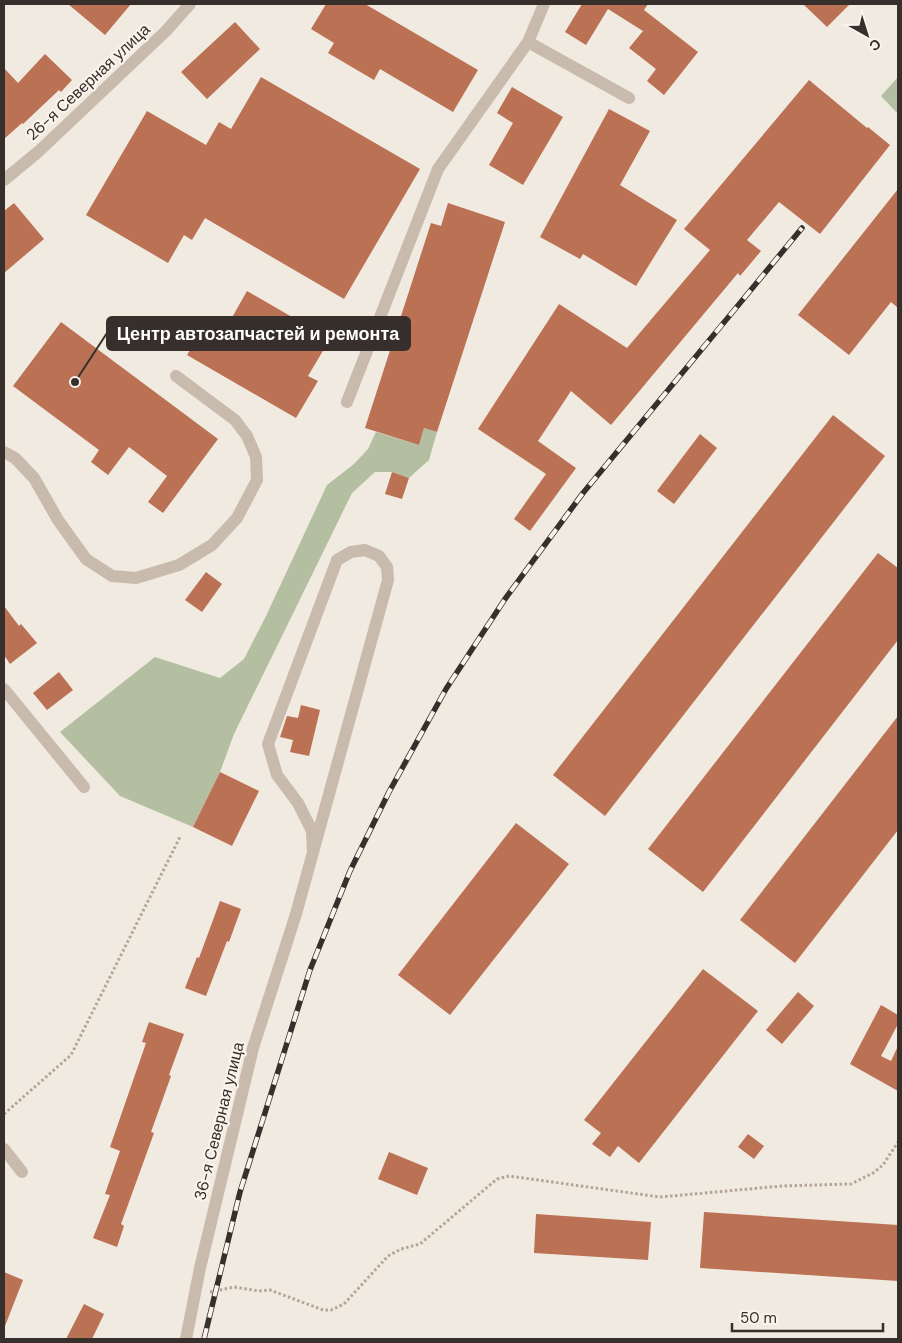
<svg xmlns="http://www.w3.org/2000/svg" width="902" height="1343" font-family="'DM Sans',sans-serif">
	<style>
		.green { fill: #b4bfa1 }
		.building { fill: #bb7154 }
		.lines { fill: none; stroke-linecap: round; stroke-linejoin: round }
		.path { stroke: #b4a597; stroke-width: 3; stroke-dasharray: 2.5 2.5; stroke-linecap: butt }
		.minor { stroke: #c8baad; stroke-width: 12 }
		.rail-casing { stroke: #372f2b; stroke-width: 5.5 }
		.rail { stroke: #f9f3ec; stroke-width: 4; stroke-dasharray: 11; stroke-linecap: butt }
		.labels { text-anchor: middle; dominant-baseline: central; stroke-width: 4.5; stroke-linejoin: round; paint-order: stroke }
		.street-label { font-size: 16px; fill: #372f2b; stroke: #f9f3ec }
		.leader { fill: none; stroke: #372f2b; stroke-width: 2 }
		.callout-dot { fill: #372f2b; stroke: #f9f3ec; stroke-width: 2 }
		.callout { fill: #372f2b; stroke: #372f2b; stroke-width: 2 }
		.callout-label { font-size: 18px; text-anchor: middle; font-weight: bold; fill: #fff }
	</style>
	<rect width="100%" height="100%" fill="#f1eae0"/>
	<g class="green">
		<path d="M 898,77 L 898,114 L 881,96 Z"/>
		<path d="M 424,428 L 437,432 L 429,460 L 409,478 L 392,472 L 375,472 L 352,493 L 234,734 L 220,772 L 193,827 L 120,796 L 60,732 L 155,657 L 220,678 L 244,659 L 266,616 L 327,485 L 354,464 L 368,449 L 376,432 L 419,445 Z"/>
	</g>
	<g class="building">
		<path d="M 68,4 L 131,4 L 105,35 Z"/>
		<path d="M 326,4 L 365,4 L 478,70 L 453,112 L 380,69 L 374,80 L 328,53 L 334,43 L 311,29 Z"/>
		<path d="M 582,4 L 648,4 L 644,10 L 698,52 L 664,95 L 647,81 L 656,69 L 629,48 L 643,31 L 608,9 L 586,45 L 565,32 Z"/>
		<path d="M 803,4 L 850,4 L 827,27 Z"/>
		<path d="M 235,22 L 260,49 L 207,99 L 181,72 Z"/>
		<path d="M 45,54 L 72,80 L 61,92 L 59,90 L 23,124 L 22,123 L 4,139 L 4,68 L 18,83 Z"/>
		<path d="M 261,77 L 420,169 L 344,299 L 205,218 L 192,240 L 184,235 L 168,263 L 86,215 L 147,111 L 206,145 L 219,122 L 231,129 Z"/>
		<path d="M 809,80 L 867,128 L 868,127 L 890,145 L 820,234 L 779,202 L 747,240 L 761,251 L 740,276 L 738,273 L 611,425 L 571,391 L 538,441 L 576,468 L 530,531 L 514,519 L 546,474 L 478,429 L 559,304 L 627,348 L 710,250 L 684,229 Z"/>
		<path d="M 512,87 L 563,117 L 523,185 L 489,165 L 513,123 L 497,113 Z"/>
		<path d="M 609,109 L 650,131 L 620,185 L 677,220 L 636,286 L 583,254 L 580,259 L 540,237 Z"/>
		<path d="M 898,189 L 898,308 L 891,302 L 849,355 L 798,315 Z"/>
		<path d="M 14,203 L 44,239 L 4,273 L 4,211 Z"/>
		<path d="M 448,203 L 505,222 L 437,432 L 424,428 L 419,445 L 365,428 L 431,223 L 441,226 Z"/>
		<path d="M 247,291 L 330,339 L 308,376 L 318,381 L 296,418 L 187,355 L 209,318 L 226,328 Z"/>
		<path d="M 61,322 L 218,439 L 163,513 L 148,502 L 167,476 L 129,447 L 108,475 L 91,462 L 99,450 L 13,386 Z"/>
		<path d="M 833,415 L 885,456 L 605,816 L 553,775 Z"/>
		<path d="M 700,434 L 717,448 L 674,504 L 657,491 Z"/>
		<path d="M 392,472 L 409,478 L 402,499 L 385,494 Z"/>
		<path d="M 878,553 L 898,568 L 898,640 L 703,892 L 648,849 Z"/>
		<path d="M 206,572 L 222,584 L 202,612 L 185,600 Z"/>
		<path d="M 4,606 L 19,626 L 21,624 L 37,643 L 10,664 L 4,655 Z"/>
		<path d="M 59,672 L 73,690 L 47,710 L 33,693 Z"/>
		<path d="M 301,705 L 320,710 L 309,756 L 290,752 L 293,740 L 280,737 L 287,716 L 298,718 Z"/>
		<path d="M 898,716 L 898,830 L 795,963 L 740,920 Z"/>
		<path d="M 220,772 L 259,791 L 232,846 L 193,827 Z"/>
		<path d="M 516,823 L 569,864 L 450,1015 L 398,975 Z"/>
		<path d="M 220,901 L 241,909 L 229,942 L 227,941 L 206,996 L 185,988 L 197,957 L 199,958 Z"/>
		<path d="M 703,969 L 758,1011 L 639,1163 L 618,1146 L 610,1157 L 592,1144 L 601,1133 L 584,1120 Z"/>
		<path d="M 798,992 L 814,1006 L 782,1044 L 766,1030 Z"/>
		<path d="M 881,1005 L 898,1015 L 898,1024 L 881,1056 L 891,1061 L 898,1046 L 898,1091 L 850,1064 Z"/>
		<path d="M 149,1022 L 184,1034 L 169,1075 L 171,1076 L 151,1132 L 154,1133 L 121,1224 L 124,1226 L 117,1247 L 93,1238 L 110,1195 L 105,1194 L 120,1151 L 110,1147 L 146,1043 L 142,1042 Z"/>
		<path d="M 748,1134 L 764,1146 L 754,1159 L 738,1147 Z"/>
		<path d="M 389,1152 L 428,1168 L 417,1195 L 378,1179 Z"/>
		<path d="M 704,1212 L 898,1225 L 898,1281 L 700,1268 Z"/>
		<path d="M 536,1214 L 651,1222 L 648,1260 L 534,1253 Z"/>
		<path d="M 4,1272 L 23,1280 L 5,1326 L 4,1326 Z"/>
		<path d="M 84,1304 L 104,1314 L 92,1339 L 66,1339 Z"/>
	</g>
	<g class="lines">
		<g class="path">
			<path d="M 4,1114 L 71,1055 L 180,837"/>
			<path d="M 210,1292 L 234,1287 L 259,1291 L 270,1290 L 323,1310 L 331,1310 L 344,1304 L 388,1256 L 401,1249 L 420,1244 L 497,1179 L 509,1176 L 660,1197 L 782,1186 L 851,1184 L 873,1173 L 883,1165 L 898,1142"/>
		</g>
		<g class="minor">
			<path d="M 528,42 L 629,98"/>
			<path d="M 4,180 L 38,152 L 166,31 L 190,4"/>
			<path d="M 347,402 L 438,169 L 528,42 L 544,4"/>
			<path d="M 4,452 L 15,458 L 34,478 L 58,520 L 86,559 L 112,576 L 136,578 L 179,565 L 212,545 L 237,518 L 257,480 L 256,457 L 247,436 L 235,420 L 176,376"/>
			<path d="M 4,689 L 84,787"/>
			<path d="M 4,1149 L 22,1172"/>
			<path d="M 186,1339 L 200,1268 L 253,1048 L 296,914 L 388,580 L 387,567 L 379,556 L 365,550 L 351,552 L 337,560 L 268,744 L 277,775 L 298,803 L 312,831 L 313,853"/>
		</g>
		<defs>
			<path id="rail" d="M 204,1339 L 240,1192 L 310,970 L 350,871 L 389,792 L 446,689 L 505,599 L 583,493 L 802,228"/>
		</defs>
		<use href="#rail" class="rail-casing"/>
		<use href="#rail" class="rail"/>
	</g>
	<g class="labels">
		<g class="street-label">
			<text transform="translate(88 82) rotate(-43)">26-я Северная улица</text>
			<text transform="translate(219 1121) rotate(-76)">36-я Северная улица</text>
		</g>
	</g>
	<path class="leader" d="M75 382L107 333"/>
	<circle class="callout-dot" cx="75" cy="382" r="5"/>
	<rect class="callout" x="107" y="317" width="303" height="33" rx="5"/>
	<g class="callout-label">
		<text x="258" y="340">Центр автозапчастей и ремонта</text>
	</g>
	<rect width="902" height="1343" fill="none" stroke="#372f2b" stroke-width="10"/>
	<g transform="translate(867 35) rotate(141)" stroke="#f9f3ec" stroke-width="4" paint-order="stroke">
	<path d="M0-4L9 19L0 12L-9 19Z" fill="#372f2b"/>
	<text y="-8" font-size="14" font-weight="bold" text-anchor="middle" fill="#372f2b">С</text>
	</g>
	<path d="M732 1323v8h151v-8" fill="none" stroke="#372f2b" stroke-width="2.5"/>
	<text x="740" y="1323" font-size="15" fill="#372f2b" stroke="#f9f3ec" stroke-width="4" paint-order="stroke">50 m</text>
</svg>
